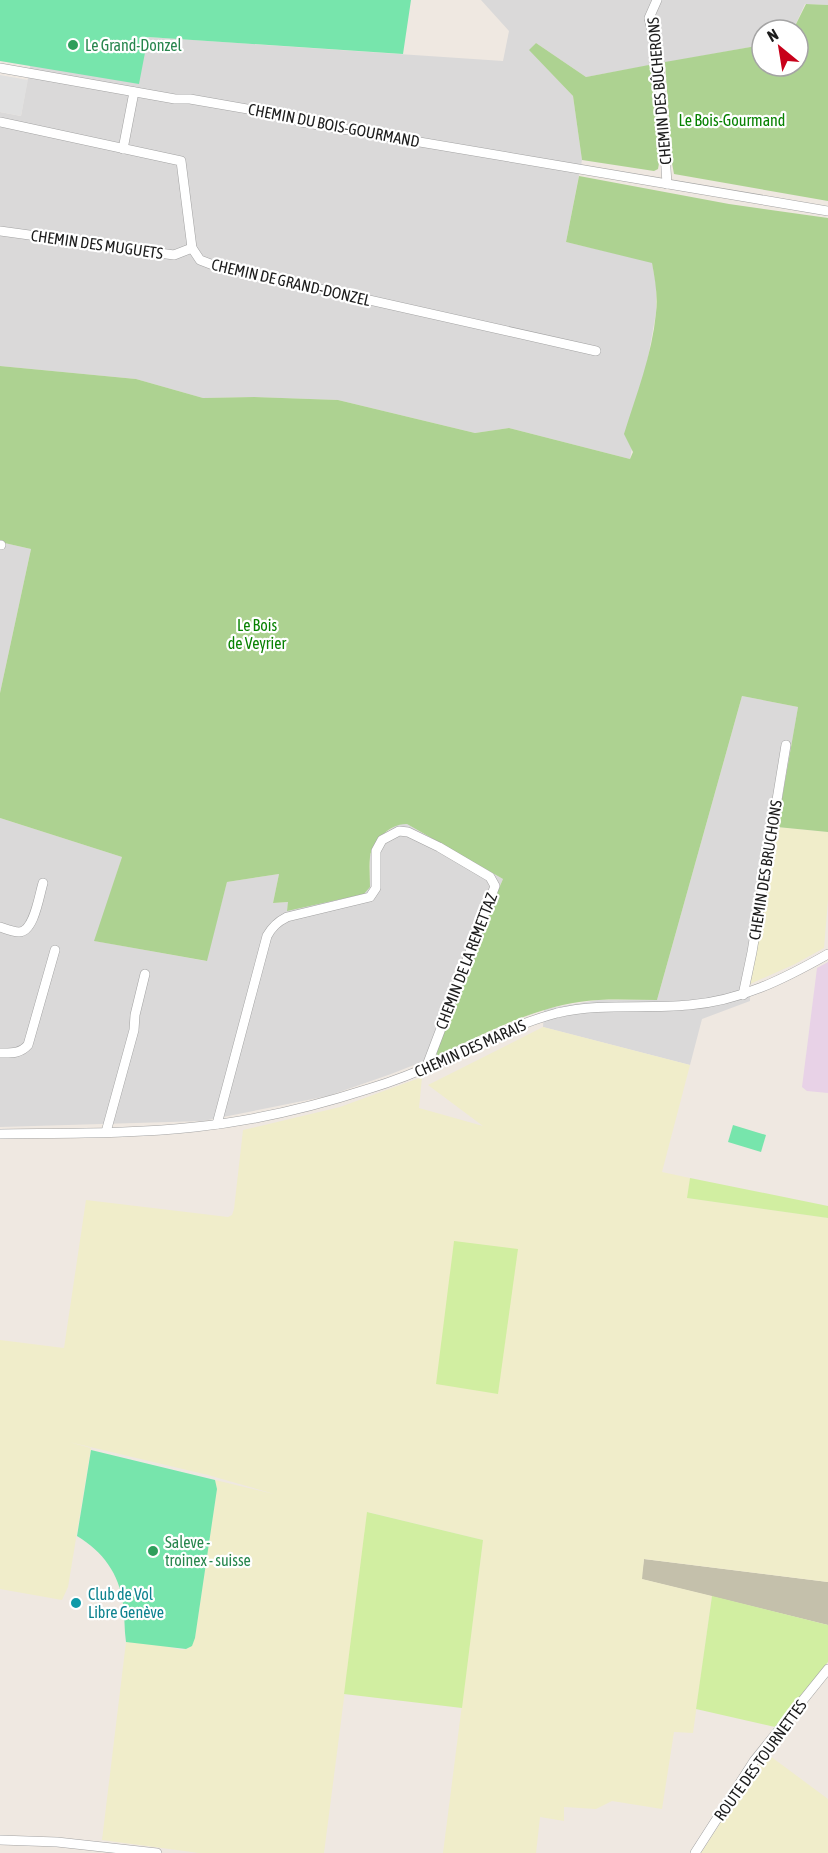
<svg xmlns="http://www.w3.org/2000/svg" width="828" height="1853" font-family="'Asap Condensed',sans-serif">
	<style>
		.residential { fill: #dad9d9 }
		.industrial { fill: #e8d2e7 }
		.construction { fill: #c4c0ab }
		.farmland { fill: #f0edca }
		.grass { fill: #d1eea1 }
		.forest { fill: #add291 }
		.pitch { fill: #77e5ac }
		.parking { fill: #e0e0e0 }
		.lines { fill: none; stroke-linecap: round; stroke-linejoin: round }
		.minor-casing { stroke: #a3a3a3; stroke-width: 10 }
		.minor { stroke: #fff; stroke-width: 9 }
		.leisure-dot { fill: #2e9e5b; stroke: #fff; stroke-width: 2 }
		.culture-dot { fill: #0f9aa8; stroke: #fff; stroke-width: 2 }
		.labels { text-anchor: middle; dominant-baseline: central; stroke-width: 4.5; stroke-linejoin: round; paint-order: stroke }
		.leisure-label { font-size: 16px; fill: #27864d; stroke: #fff; text-anchor: start }
		.street-label { font-size: 16px; fill: #1c1c1c; stroke: #fff }
		.park-label { font-size: 16px; fill: #088202; stroke: #fff }
		.culture-label { font-size: 16px; fill: #0d838f; stroke: #fff; text-anchor: start }
	</style>
	<rect width="100%" height="100%" fill="#efe8e1"/>
	<g class="residential">
		<path d="M 481,0 L 828,0 L 828,5 L 805,4 L 793,30 L 762,30 L 762,45 L 586,77 L 536,43 L 530,50 L 573,96 L 582,160 L 566,242 L 652,262 L 656,284 L 656,313 L 630,459 L 509,428 L 475,433 L 338,400 L 254,397 L 203,398 L 136,379 L 0,366 L 0,112 L 21,116 L 30,66 L 148,37 L 503,61 L 509,31 Z"/>
		<path d="M 0,542 L 31,549 L 0,693 Z"/>
		<path d="M 742,696 L 798,707 L 750,984 L 750,1001 L 702,1019 L 690,1065 L 543,1027 L 544,1009 L 598,1000 L 657,1000 Z"/>
		<path d="M 0,818 L 122,857 L 95,941 L 206,961 L 227,882 L 279,874 L 273,903 L 289,902 L 287,910 L 370,887 L 370,855 L 383,834 L 400,823 L 407,824 L 503,879 L 473,948 L 437,1044 L 437,1056 L 391,1074 L 328,1096 L 203,1121 L 0,1127 Z"/>
	</g>
	<path class="industrial" d="M 828,962 L 828,1093 L 807,1091 L 802,1087 L 817,968 Z"/>
	<path class="construction" d="M 644,1559 L 828,1582 L 828,1625 L 641,1579 Z"/>
	<g class="farmland">
		<path d="M 777,827 L 828,832 L 828,900 L 824,948 L 795,964 L 750,984 Z"/>
		<path d="M 543,1027 L 690,1065 L 662,1172 L 690,1178 L 688,1198 L 828,1218 L 828,1582 L 644,1559 L 642,1579 L 712,1596 L 693,1733 L 674,1732 L 662,1809 L 612,1801 L 596,1809 L 564,1807 L 564,1821 L 540,1817 L 536,1853 L 443,1853 L 483,1540 L 368,1512 L 324,1853 L 199,1853 L 102,1840 L 126,1642 L 155,1644 L 182,1650 L 189,1648 L 195,1638 L 217,1489 L 215,1480 L 274,1494 L 208,1475 L 69,1442 L 91,1448 L 68,1587 L 62,1600 L 0,1589 L 0,1340 L 64,1348 L 86,1200 L 228,1217 L 232,1215 L 234,1209 L 243,1130 L 340,1107 L 422,1077 L 419,1108 L 483,1126 L 428,1085 Z"/>
		<path d="M 766,1753 L 828,1799 L 828,1853 L 701,1853 Z"/>
	</g>
	<g class="grass">
		<path d="M 690,1178 L 828,1206 L 828,1218 L 687,1198 Z"/>
		<path d="M 454,1241 L 518,1249 L 498,1394 L 436,1384 Z"/>
		<path d="M 367,1512 L 483,1540 L 462,1708 L 344,1694 Z"/>
		<path d="M 712,1596 L 828,1625 L 828,1662 L 775,1727 L 696,1709 Z"/>
	</g>
	<g class="forest">
		<path d="M 806,4 L 828,5 L 828,201 L 674,174 L 672,163 L 665,62 L 762,45 L 762,66 L 798,66 L 798,30 L 793,30 Z"/>
		<path d="M 536,43 L 586,77 L 654,64 L 659,163 L 658,169 L 654,171 L 582,160 L 573,96 L 529,50 Z"/>
		<path d="M 579,176 L 729,204 L 828,218 L 828,832 L 777,827 L 798,707 L 742,696 L 657,1000 C 631,1000 605,998 579,1002 C 528,1010 483,1034 437,1056 L 437,1044 L 473,948 L 503,879 L 407,824 C 391,823 372,841 370,857 C 369,867 370,877 370,887 L 364,894 L 287,911 L 288,902 L 273,903 L 279,874 L 227,882 L 207,961 L 94,941 L 122,857 L 0,818 L 0,693 L 31,549 L 0,542 L 0,366 L 136,379 L 203,398 L 254,397 L 338,400 L 475,433 L 509,428 L 630,459 L 633,452 L 624,434 C 636,395 652,355 656,313 C 658,296 655,279 652,263 L 566,242 Z"/>
	</g>
	<g class="pitch">
		<path d="M 0,0 L 411,0 L 403,54 L 148,37 L 139,84 L 0,61 Z"/>
		<path d="M 733,1125 L 766,1135 L 761,1152 L 728,1142 Z"/>
		<path d="M 91,1450 L 215,1480 L 217,1489 L 195,1638 L 192,1646 L 186,1649 L 126,1642 C 124,1629 125,1617 123,1604 C 119,1573 103,1552 77,1536 Z"/>
	</g>
	<path class="parking" d="M 0,75 L 28,80 L 21,116 L 0,112 Z"/>
	<g class="lines">
		<defs>
			<g id="minor">
				<path d="M 657,0 L 649,18 L 659,61 L 667,184"/>
				<path d="M 0,68 L 175,99 L 190,99 L 282,115 L 301,122 L 828,211"/>
				<path d="M 0,122 L 181,161 L 192,248 L 200,260 L 213,265 L 596,351"/>
				<path d="M 123,149 L 134,92"/>
				<path d="M 0,231 L 174,255 L 192,248"/>
				<path d="M 0,545 L 1,545"/>
				<path d="M 0,927 C 6,929 13,932 19,932 C 34,932 39,896 43,883"/>
				<path d="M 743,995 L 752,952 L 786,745"/>
				<path d="M 0,1053 C 11,1053 20,1054 28,1045 L 55,950"/>
				<path d="M 217,1124 L 267,936 C 272,927 277,922 287,917 L 370,897 L 376,888 L 376,851 L 382,840 L 399,831 L 408,832 L 439,847 L 490,877 L 495,886 L 426,1068"/>
				<path d="M 106,1132 L 134,1030 L 135,1015 L 145,974"/>
				<path d="M 0,1134 C 65,1133 131,1134 195,1127 C 254,1121 312,1107 368,1089 C 395,1081 422,1070 448,1058 C 484,1041 519,1023 557,1013 C 600,1003 645,1009 689,1005 C 740,1001 784,979 828,954"/>
				<path d="M 0,1840 L 57,1842 L 157,1853"/>
				<path d="M 695,1853 L 754,1761 L 828,1669"/>
			</g>
		</defs>
		<use href="#minor" class="minor-casing"/>
		<use href="#minor" class="minor"/>
	</g>
	<g class="leisure-dot">
		<circle cx="73" cy="45" r="6"/>
		<circle cx="153" cy="1551" r="6"/>
	</g>
	<circle class="culture-dot" cx="76" cy="1603" r="6"/>
	<g class="labels">
		<g class="leisure-label">
			<text x="85" y="45">Le Grand-Donzel</text>
			<text x="165" y="1542">Saleve -<tspan x="165" dy="18">troinex - suisse</tspan></text>
		</g>
		<g class="street-label">
			<text transform="translate(659 91) rotate(-95)">CHEMIN DES BÛCHERONS</text>
			<text transform="translate(334 125) rotate(11)">CHEMIN DU BOIS-GOURMAND</text>
			<text transform="translate(97 244) rotate(8)">CHEMIN DES MUGUETS</text>
			<text transform="translate(291 282) rotate(13)">CHEMIN DE GRAND-DONZEL</text>
			<text transform="translate(765 870) rotate(-81)">CHEMIN DES BRUCHONS</text>
			<text transform="translate(466 961) rotate(-69)">CHEMIN DE LA REMETTAZ</text>
			<text transform="translate(470 1048) rotate(-24)">CHEMIN DES MARAIS</text>
			<text transform="translate(760 1760) rotate(-54)">ROUTE DES TOURNETTES</text>
		</g>
		<g class="park-label">
			<text x="732" y="120">Le Bois-Gourmand</text>
			<text x="257" y="625">Le Bois<tspan x="257" dy="18">de Veyrier</tspan></text>
		</g>
		<g class="culture-label">
			<text x="88" y="1594">Club de Vol<tspan x="88" dy="18">Libre Genève</tspan></text>
		</g>
	</g>
	<g transform="translate(780 48) rotate(330)"><circle r="28" fill="#ffffff" stroke="#a4a4a4" stroke-width="1.5"/>
	<path d="M0-4.5L10 22L0 15L-10 22Z" fill="#c8001a"/>
	<text y="-9" font-size="16" font-weight="bold" text-anchor="middle" fill="#1c1c1c">N</text>
	</g>
</svg>
